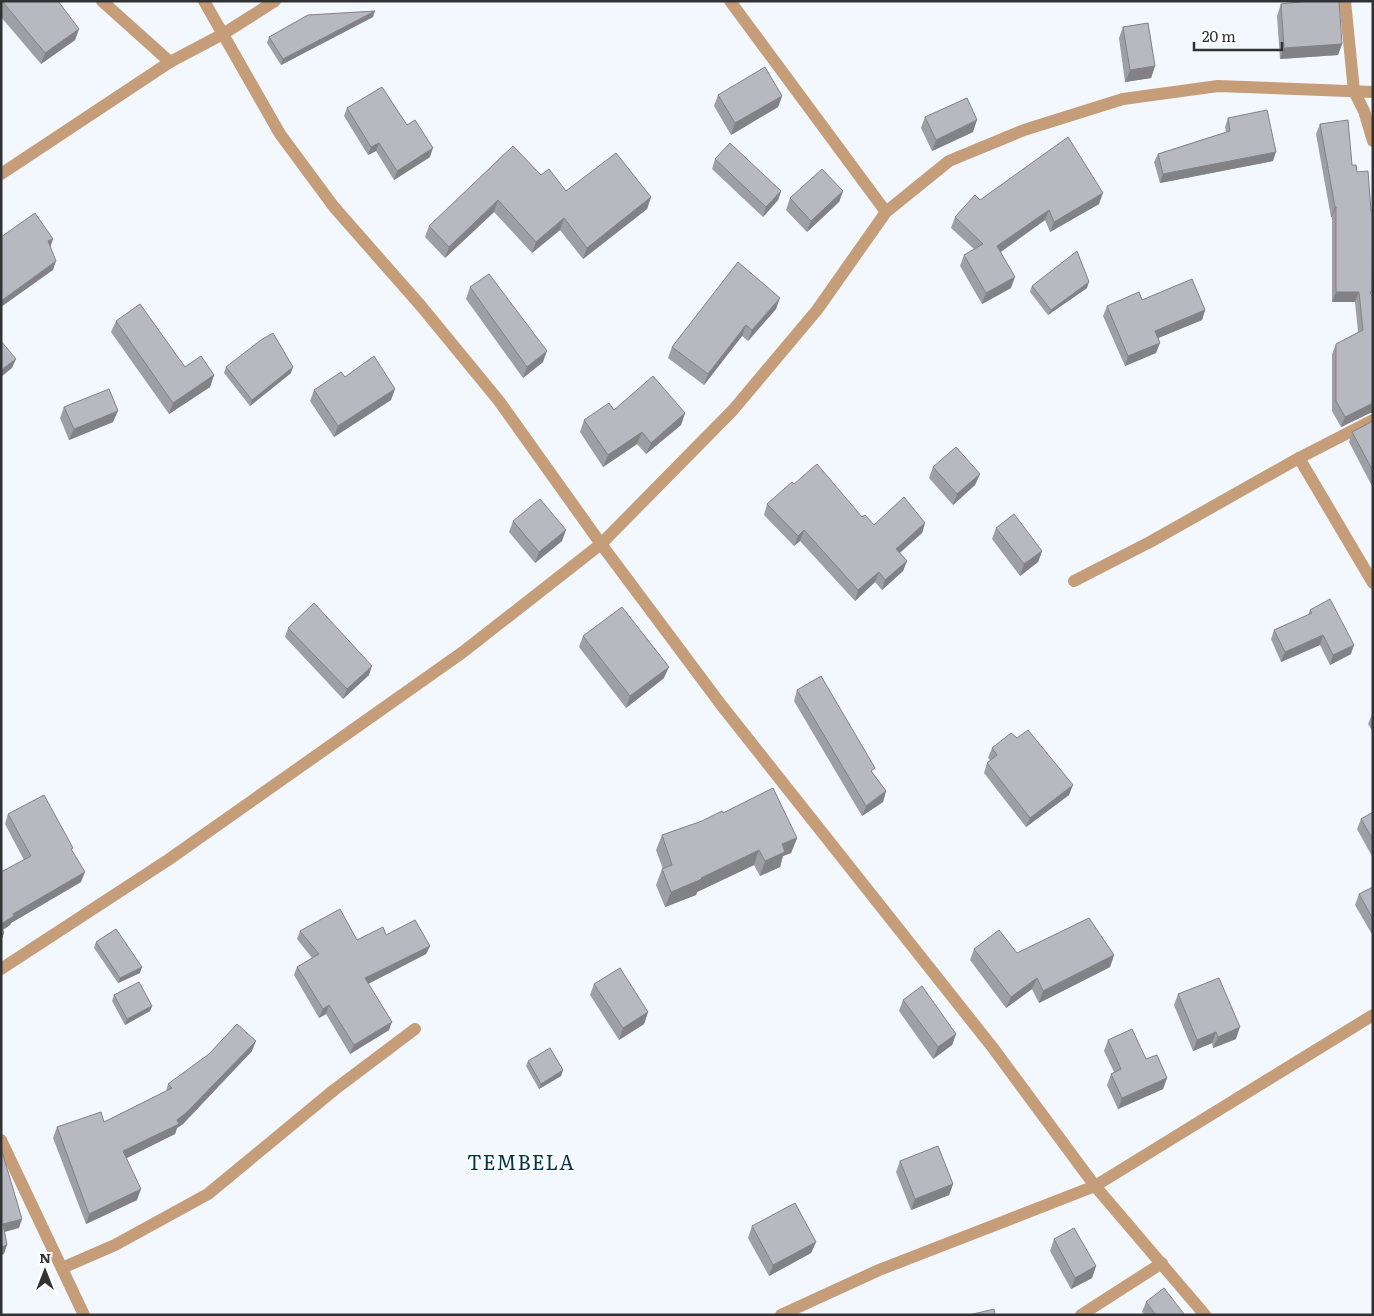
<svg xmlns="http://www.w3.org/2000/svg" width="1374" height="1316" font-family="Literata,serif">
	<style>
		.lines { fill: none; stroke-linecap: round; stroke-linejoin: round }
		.minor { stroke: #c69d79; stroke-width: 12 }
		.wall { fill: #9e9ea5 }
		.shaded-wall { fill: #818186 }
		.building { fill: #b8b8c0; stroke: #818186 }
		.labels { text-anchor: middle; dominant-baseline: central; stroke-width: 4; stroke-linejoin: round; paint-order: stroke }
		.quarter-label { font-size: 20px; letter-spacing: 1px; fill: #013749; stroke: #fff }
	</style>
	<rect width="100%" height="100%" fill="#f3f7fe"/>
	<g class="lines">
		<g class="minor">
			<path d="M 102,1 L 170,62"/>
			<path d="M 204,1 L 280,134 L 334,207 L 421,306 L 499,401 L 601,544 L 722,706 L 993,1048 L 1095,1186 L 1205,1315"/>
			<path d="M 730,1 L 886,212"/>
			<path d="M 1345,1 L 1354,91 L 1364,111 L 1373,141"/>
			<path d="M 1,174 L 170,62 L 223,34 L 275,1"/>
			<path d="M 1299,458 L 1373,583"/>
			<path d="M 1074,581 L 1150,542 L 1299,458 L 1373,420"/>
			<path d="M 1,969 L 168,860 L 344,736 L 463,652 L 601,544 L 733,410 L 817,310 L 886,212 L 949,161 L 1024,130 L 1123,99 L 1218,86 L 1373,92"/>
			<path d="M 1,1140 L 84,1315"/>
			<path d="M 62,1268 L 115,1245 L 208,1194 L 334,1090 L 415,1029"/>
			<path d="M 781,1315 L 879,1270 L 1095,1186 L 1373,1015"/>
			<path d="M 1081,1315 L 1162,1263"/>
		</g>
	</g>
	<g class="wall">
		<path d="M 1,1 L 79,29 L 75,40 L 41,64 L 1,17 Z"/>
		<path d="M 1281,4 L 1342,44 L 1338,55 L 1280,59 L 1277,16 Z"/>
		<path d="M 373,17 L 281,65 L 267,43 L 269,37 Z"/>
		<path d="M 1123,27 L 1155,66 L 1151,78 L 1125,82 L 1119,38 Z"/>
		<path d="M 718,95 L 782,96 L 778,107 L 731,135 L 714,106 Z"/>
		<path d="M 347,108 L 407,125 L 430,157 L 394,180 L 376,151 L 368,155 L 344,116 Z"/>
		<path d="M 925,117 L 973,132 L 932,151 L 921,128 Z"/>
		<path d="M 1228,118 L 1273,161 L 1160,183 L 1154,162 L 1158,154 L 1226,132 L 1225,127 Z"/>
		<path d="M 1320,124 L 1352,165 L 1371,295 L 1373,298 L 1373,413 L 1370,413 L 1341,427 L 1332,411 L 1332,354 L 1336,344 L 1358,332 L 1355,302 L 1332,302 L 1332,217 L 1331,217 L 1316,134 Z"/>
		<path d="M 715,159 L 781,191 L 778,200 L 763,217 L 712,169 Z"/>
		<path d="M 541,175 L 566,191 L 651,197 L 647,209 L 583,259 L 560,230 L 532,253 L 494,212 L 445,258 L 425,237 L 429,226 Z"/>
		<path d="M 843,191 L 839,202 L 807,232 L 786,210 L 790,198 Z"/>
		<path d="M 980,200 L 1099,204 L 1050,232 L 1045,220 L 1001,252 L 1011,288 L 982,304 L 960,266 L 964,255 L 974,249 L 951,228 L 955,217 Z"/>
		<path d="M 1032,286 L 1087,288 L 1048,315 L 1030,292 Z"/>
		<path d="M 470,287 L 543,362 L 523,378 L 466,299 Z"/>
		<path d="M 1142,300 L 1205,310 L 1202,320 L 1158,338 L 1156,353 L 1125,366 L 1103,316 L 1107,306 Z"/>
		<path d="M 776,309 L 748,341 L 742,336 L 704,385 L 668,358 L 672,347 Z"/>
		<path d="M 116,321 L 185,367 L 214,375 L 210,387 L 169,414 L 111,332 Z"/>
		<path d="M 226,367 L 291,373 L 250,406 L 224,373 Z"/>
		<path d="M 345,377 L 391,400 L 334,437 L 310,401 L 314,390 Z"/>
		<path d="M 64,407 L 113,422 L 69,440 L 60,418 Z"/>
		<path d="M 614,410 L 685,413 L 681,425 L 646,454 L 637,444 L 603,467 L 580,432 L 584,420 Z"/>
		<path d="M 1373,421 L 1373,488 L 1349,442 L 1352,432 Z"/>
		<path d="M 933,467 L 980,474 L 975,485 L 953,505 L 929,478 Z"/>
		<path d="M 794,484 L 862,517 L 874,525 L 925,523 L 922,533 L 900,553 L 907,561 L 903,571 L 882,590 L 875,582 L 855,601 L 800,541 L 794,546 L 764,515 L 767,504 Z"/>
		<path d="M 513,521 L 562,541 L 535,563 L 509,532 Z"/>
		<path d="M 996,528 L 1042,551 L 1038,562 L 1020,576 L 992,539 Z"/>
		<path d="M 1310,610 L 1351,654 L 1330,665 L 1320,645 L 1281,662 L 1271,639 L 1274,630 L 1308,615 Z"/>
		<path d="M 288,628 L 369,675 L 343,699 L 285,637 Z"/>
		<path d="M 583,636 L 664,678 L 626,708 L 579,647 Z"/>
		<path d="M 797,690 L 873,773 L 886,791 L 883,802 L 862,816 L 794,701 Z"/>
		<path d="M 1373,712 L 1373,732 L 1368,724 Z"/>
		<path d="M 1017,738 L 1069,795 L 1026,827 L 984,773 L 987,763 L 990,760 L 988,758 L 992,748 Z"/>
		<path d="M 1373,812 L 1373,858 L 1357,829 L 1361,819 Z"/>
		<path d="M 723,813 L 797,838 L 791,853 L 783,856 L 780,867 L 760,876 L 754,865 L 697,892 L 696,895 L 665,907 L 656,885 L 662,869 L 663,869 L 656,850 L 662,835 L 702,821 Z"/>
		<path d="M 8,814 L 72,851 L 81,882 L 11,923 L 10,925 L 3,930 L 4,933 L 1,941 L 1,872 L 24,860 L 5,824 Z"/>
		<path d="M 1373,887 L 1373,936 L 1355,905 L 1359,894 Z"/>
		<path d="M 300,931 L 357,940 L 386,935 L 430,946 L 426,954 L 368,984 L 389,1030 L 350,1054 L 326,1014 L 319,1018 L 294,975 L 297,967 L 312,958 L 297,939 Z"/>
		<path d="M 96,942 L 140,973 L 118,983 L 94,948 Z"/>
		<path d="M 974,949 L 1017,953 L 1114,955 L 1110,967 L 1039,1003 L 1032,989 L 1006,1008 L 970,960 Z"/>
		<path d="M 594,984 L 648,1012 L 644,1024 L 619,1040 L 590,995 Z"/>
		<path d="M 1178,994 L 1236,1039 L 1213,1048 L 1212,1043 L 1193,1051 L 1174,1005 Z"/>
		<path d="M 114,995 L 152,1006 L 150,1011 L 125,1025 L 112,1001 Z"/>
		<path d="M 903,1000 L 956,1034 L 952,1045 L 933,1059 L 899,1011 Z"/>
		<path d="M 1108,1040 L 1146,1059 L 1167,1078 L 1163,1089 L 1118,1109 L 1107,1085 L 1111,1074 L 1114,1072 L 1104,1051 Z"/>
		<path d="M 252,1051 L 183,1124 L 177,1128 L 175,1134 L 126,1158 L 137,1200 L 86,1224 L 53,1138 L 57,1127 L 104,1122 L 166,1091 L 168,1084 Z"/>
		<path d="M 528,1061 L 563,1070 L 561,1076 L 539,1089 L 526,1066 Z"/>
		<path d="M 900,1161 L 953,1184 L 949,1195 L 911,1210 L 896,1172 Z"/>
		<path d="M 752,1226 L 816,1242 L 811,1253 L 769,1276 L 748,1238 Z"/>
		<path d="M 1054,1239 L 1096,1266 L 1092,1278 L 1071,1289 L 1050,1251 Z"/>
		<path d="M 1146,1302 L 1184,1314 L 1184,1315 L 1145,1315 L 1142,1312 Z"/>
	</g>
	<g class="shaded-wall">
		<path d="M 375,11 L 373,17 L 281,65 L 283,59 Z"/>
		<path d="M 79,29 L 75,40 L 41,64 L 45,53 Z"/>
		<path d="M 1342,44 L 1338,55 L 1280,59 L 1284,48 Z"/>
		<path d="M 1155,66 L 1151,78 L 1125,82 L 1130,70 Z"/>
		<path d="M 782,96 L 778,107 L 731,135 L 735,123 Z"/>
		<path d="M 977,120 L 973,132 L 932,151 L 936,140 Z"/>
		<path d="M 379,143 L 376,151 L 368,155 L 371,147 Z"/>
		<path d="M 433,148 L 430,157 L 394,180 L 397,171 Z"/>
		<path d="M 1276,152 L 1273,161 L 1160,183 L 1163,174 Z"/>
		<path d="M 781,191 L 778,200 L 763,217 L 766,207 Z"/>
		<path d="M 843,191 L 839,202 L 807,232 L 811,221 Z"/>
		<path d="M 1103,193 L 1099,204 L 1050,232 L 1054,222 Z"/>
		<path d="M 651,197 L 647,209 L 583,259 L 587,248 Z"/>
		<path d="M 498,200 L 494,212 L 445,258 L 449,247 Z"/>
		<path d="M 1335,207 L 1336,207 L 1332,217 L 1331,217 Z"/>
		<path d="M 1049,210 L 1045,220 L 993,257 L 997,246 Z"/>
		<path d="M 564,218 L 560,230 L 532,253 L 536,242 Z"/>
		<path d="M 53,239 L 50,248 L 48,241 Z"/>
		<path d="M 56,261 L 53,270 L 1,307 L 1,301 Z"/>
		<path d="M 1015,277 L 1011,288 L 982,304 L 986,293 Z"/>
		<path d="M 1089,282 L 1087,288 L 1048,315 L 1051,310 Z"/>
		<path d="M 1336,292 L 1359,292 L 1355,302 L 1332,302 Z"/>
		<path d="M 780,298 L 776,309 L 748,341 L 752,330 Z"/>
		<path d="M 1205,310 L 1202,320 L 1151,341 L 1155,331 Z"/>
		<path d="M 746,325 L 742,336 L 704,385 L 708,374 Z"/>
		<path d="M 1160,343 L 1156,353 L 1125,366 L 1128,356 Z"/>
		<path d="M 547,351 L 543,362 L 523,378 L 527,367 Z"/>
		<path d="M 16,359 L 12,368 L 1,377 L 1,370 Z"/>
		<path d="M 293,367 L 291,373 L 250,406 L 252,400 Z"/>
		<path d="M 214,375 L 210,387 L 169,414 L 173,403 Z"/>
		<path d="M 395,389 L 391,400 L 334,437 L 338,426 Z"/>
		<path d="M 1373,403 L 1373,413 L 1370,413 L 1341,427 L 1345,417 Z"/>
		<path d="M 118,411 L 113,422 L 69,440 L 74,429 Z"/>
		<path d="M 685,413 L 681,425 L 646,454 L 651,443 Z"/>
		<path d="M 642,432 L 637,444 L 603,467 L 608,455 Z"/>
		<path d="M 980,474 L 975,485 L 953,505 L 957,494 Z"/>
		<path d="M 925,523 L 922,533 L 892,559 L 896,549 Z"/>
		<path d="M 566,530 L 562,541 L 535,563 L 539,552 Z"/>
		<path d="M 804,530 L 800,541 L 794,546 L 798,536 Z"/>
		<path d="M 1042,551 L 1038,562 L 1020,576 L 1024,564 Z"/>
		<path d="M 907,561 L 903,571 L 882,590 L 885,580 Z"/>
		<path d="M 879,572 L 875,582 L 855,601 L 858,590 Z"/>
		<path d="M 1323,635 L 1320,645 L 1281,662 L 1285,652 Z"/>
		<path d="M 1354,645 L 1351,654 L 1330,665 L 1333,655 Z"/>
		<path d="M 372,666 L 369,675 L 343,699 L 347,689 Z"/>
		<path d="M 669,667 L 664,678 L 626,708 L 630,696 Z"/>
		<path d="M 1073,785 L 1069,795 L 1026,827 L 1030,818 Z"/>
		<path d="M 886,791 L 883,802 L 862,816 L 866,806 Z"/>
		<path d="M 797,838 L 791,853 L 783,856 L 780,867 L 760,876 L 765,861 L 782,844 Z"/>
		<path d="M 759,850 L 754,865 L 697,892 L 696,895 L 665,907 L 671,892 Z"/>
		<path d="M 85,872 L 81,882 L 11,923 L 10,925 L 1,931 L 1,924 L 13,914 Z"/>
		<path d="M 4,933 L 1,941 L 1,934 Z"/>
		<path d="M 430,946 L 426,954 L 362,987 L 365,978 Z"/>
		<path d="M 1114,955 L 1110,967 L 1039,1003 L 1043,991 Z"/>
		<path d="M 142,967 L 140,973 L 118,983 L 120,978 Z"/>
		<path d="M 1037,978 L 1032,989 L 1006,1008 L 1011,997 Z"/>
		<path d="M 329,1005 L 326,1014 L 319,1018 L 323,1009 Z"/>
		<path d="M 152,1006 L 150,1011 L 125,1025 L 127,1019 Z"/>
		<path d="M 648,1012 L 644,1024 L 619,1040 L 623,1028 Z"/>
		<path d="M 392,1022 L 389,1030 L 350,1054 L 354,1045 Z"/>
		<path d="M 1240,1027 L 1236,1039 L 1213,1048 L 1218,1037 Z"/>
		<path d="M 1216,1032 L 1212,1043 L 1193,1051 L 1197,1040 Z"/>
		<path d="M 956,1034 L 952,1045 L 933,1059 L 938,1047 Z"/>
		<path d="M 256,1041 L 252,1051 L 183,1124 L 177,1128 L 175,1134 L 119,1162 L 123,1151 L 177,1120 Z"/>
		<path d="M 563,1070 L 561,1076 L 539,1089 L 541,1084 Z"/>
		<path d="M 1167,1078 L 1163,1089 L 1118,1109 L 1122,1098 Z"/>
		<path d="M 953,1184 L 949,1195 L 911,1210 L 915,1199 Z"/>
		<path d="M 141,1189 L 137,1200 L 86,1224 L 89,1214 Z"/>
		<path d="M 22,1219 L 19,1228 L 1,1233 L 3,1224 Z"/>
		<path d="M 816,1242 L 811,1253 L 769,1276 L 773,1265 Z"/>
		<path d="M 7,1245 L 4,1254 L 1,1255 L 1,1247 Z"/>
		<path d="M 1096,1266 L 1092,1278 L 1071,1289 L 1075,1278 Z"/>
	</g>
	<g class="building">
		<path d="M 2,1 L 58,1 L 79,29 L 45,53 Z"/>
		<path d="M 1308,1 L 1339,1 L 1342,44 L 1284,48 L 1281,4 Z"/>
		<path d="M 375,11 L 283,59 L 269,37 L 308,15 Z"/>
		<path d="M 1148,23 L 1155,66 L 1130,70 L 1123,27 Z"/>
		<path d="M 765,67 L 782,96 L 735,123 L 718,95 Z"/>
		<path d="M 382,87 L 407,125 L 415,120 L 433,148 L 397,171 L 379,143 L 371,147 L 347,108 Z"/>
		<path d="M 967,98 L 977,120 L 936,140 L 925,117 Z"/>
		<path d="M 1267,110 L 1276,152 L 1163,174 L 1158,154 L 1230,131 L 1228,118 Z"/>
		<path d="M 1348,120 L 1352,165 L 1356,165 L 1357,172 L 1368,171 L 1371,211 L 1373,211 L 1372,292 L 1370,292 L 1373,298 L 1373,403 L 1345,417 L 1336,401 L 1336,344 L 1363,330 L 1359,292 L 1336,292 L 1336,207 L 1335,207 L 1320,124 Z"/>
		<path d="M 1068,137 L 1103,193 L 1054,222 L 1049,210 L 997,246 L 1015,277 L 986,293 L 964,255 L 983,244 L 955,217 L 975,195 L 980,200 Z"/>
		<path d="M 730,143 L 781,191 L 766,207 L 715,159 Z"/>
		<path d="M 513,146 L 541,175 L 549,169 L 566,191 L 616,153 L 651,197 L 587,248 L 564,218 L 536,242 L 498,200 L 449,247 L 429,226 Z"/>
		<path d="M 822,169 L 843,191 L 811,221 L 790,198 Z"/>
		<path d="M 35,213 L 53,239 L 48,241 L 56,261 L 1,301 L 1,237 Z"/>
		<path d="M 1077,251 L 1089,282 L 1051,310 L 1032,286 Z"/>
		<path d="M 738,262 L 780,298 L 752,330 L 746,325 L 708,374 L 672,347 Z"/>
		<path d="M 489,274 L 547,351 L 527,367 L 470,287 Z"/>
		<path d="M 1192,279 L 1205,310 L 1155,331 L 1160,343 L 1128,356 L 1107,306 L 1139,292 L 1142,300 Z"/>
		<path d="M 140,304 L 185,367 L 201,356 L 214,375 L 173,403 L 116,321 Z"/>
		<path d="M 273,333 L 293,367 L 252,400 L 226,367 L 261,340 Z"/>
		<path d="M 1,341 L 16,359 L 1,370 Z"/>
		<path d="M 374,356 L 395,389 L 338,426 L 314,390 L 341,372 L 345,377 Z"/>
		<path d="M 653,376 L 685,413 L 651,443 L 642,432 L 608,455 L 584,420 L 609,403 L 614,410 Z"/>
		<path d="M 109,389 L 118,411 L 74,429 L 64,407 Z"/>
		<path d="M 1373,421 L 1373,471 L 1352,432 Z"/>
		<path d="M 956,447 L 980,474 L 957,494 L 933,467 Z"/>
		<path d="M 817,464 L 862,517 L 865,515 L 874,525 L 904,497 L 925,523 L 896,549 L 907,561 L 885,580 L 879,572 L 858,590 L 804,530 L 798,536 L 767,504 L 792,482 L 794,484 Z"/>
		<path d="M 540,499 L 566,530 L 539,552 L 513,521 Z"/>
		<path d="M 1014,514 L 1042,551 L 1024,564 L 996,528 Z"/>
		<path d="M 1330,599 L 1354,645 L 1333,655 L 1323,635 L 1285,652 L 1274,630 L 1312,613 L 1310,610 Z"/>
		<path d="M 314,603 L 372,666 L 347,689 L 288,628 Z"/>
		<path d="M 622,607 L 669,667 L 630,696 L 583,636 Z"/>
		<path d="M 821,676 L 875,768 L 871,771 L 886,791 L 866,806 L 797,690 Z"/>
		<path d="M 1028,730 L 1073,785 L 1030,818 L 987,763 L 997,755 L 992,748 L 1011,733 L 1017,738 Z"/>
		<path d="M 773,788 L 797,838 L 782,844 L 785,852 L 765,861 L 759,850 L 701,878 L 702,879 L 671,892 L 662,869 L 672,865 L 662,835 L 702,821 L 722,811 L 723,813 Z"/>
		<path d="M 44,795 L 73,848 L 71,849 L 85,872 L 13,914 L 14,916 L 1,924 L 1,872 L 31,856 L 8,814 Z"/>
		<path d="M 1373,812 L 1373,840 L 1361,819 Z"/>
		<path d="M 1373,887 L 1373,919 L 1359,894 Z"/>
		<path d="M 340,909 L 357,940 L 383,927 L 386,935 L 415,920 L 430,946 L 365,978 L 392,1022 L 354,1045 L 329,1005 L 323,1009 L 297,967 L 319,954 L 300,931 Z"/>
		<path d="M 1089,918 L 1114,955 L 1043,991 L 1037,978 L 1011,997 L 974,949 L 999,930 L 1017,953 Z"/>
		<path d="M 1,927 L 4,933 L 1,934 Z"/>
		<path d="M 116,929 L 142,967 L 120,978 L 96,942 Z"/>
		<path d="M 620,968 L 648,1012 L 623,1028 L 594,984 Z"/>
		<path d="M 1219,978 L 1240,1027 L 1218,1037 L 1216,1032 L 1197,1040 L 1178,994 Z"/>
		<path d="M 139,982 L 152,1006 L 127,1019 L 114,995 Z"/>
		<path d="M 922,986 L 956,1034 L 938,1047 L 903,1000 Z"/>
		<path d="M 237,1024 L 256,1041 L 186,1113 L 177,1120 L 179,1124 L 123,1151 L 141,1189 L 89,1214 L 57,1127 L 101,1112 L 104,1122 L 172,1088 L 168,1084 L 209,1054 Z"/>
		<path d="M 1132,1029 L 1146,1059 L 1157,1055 L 1167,1078 L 1122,1098 L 1111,1074 L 1121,1069 L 1108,1040 Z"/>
		<path d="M 550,1048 L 563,1070 L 541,1084 L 528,1061 Z"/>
		<path d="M 938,1146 L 953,1184 L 915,1199 L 900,1161 Z"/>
		<path d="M 1,1148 L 22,1219 L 3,1224 L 7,1245 L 1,1247 Z"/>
		<path d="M 795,1203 L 816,1242 L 773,1265 L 752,1226 Z"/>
		<path d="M 1074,1228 L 1096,1266 L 1075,1278 L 1054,1239 Z"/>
		<path d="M 1164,1288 L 1184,1314 L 1183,1315 L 1156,1315 L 1146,1302 Z"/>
		<path d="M 994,1309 L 995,1315 L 969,1315 Z"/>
	</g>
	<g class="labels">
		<g class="quarter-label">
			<text x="521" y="1161">TEMBELA</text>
		</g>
	</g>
	<rect width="1374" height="1316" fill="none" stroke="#303234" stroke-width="5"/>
	<g transform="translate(45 1271)" stroke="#ffffff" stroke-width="4" paint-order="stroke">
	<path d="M0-4L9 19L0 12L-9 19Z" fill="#303234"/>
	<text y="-8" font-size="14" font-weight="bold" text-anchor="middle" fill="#303234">N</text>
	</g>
	<path d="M1194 42v8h88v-8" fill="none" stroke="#303234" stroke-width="2.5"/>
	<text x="1202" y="42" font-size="15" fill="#303234" stroke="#ffffff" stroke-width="4" paint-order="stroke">20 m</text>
</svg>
